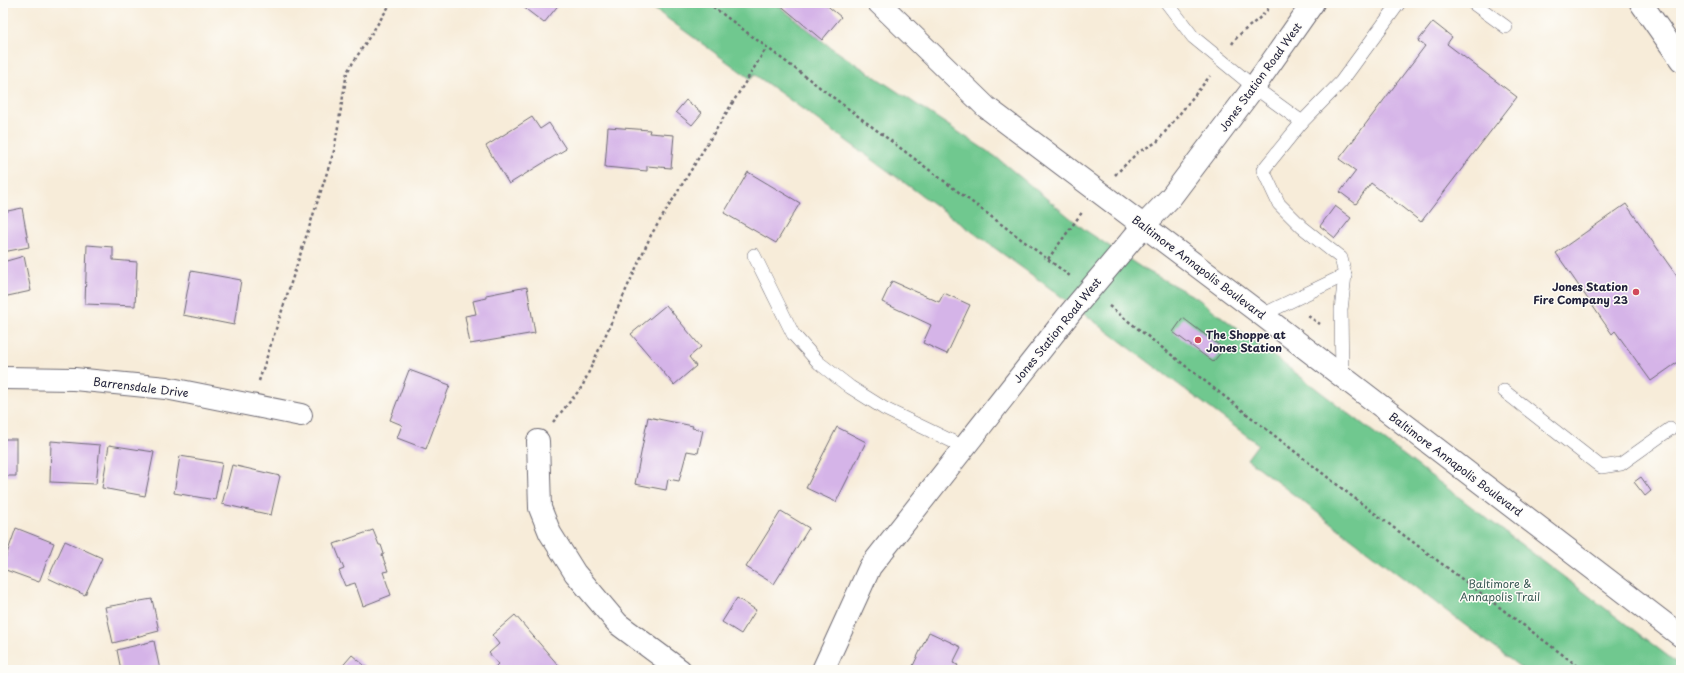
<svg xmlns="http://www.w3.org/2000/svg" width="1684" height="673" font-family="'Playpen Sans',sans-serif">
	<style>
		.green { fill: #70c88f; stroke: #497565 }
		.building { fill: #d5b4e8 }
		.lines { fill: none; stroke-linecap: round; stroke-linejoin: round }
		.lane-casing { stroke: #6d6972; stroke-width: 14 }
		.street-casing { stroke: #6d6972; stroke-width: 24 }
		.secondary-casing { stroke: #6d6972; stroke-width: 24 }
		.highway-casing { stroke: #6d6972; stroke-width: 24 }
		.path { stroke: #6d6972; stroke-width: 2.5; stroke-dasharray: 3 3; stroke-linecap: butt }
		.lane { stroke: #fff; stroke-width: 13 }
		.street { stroke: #fff; stroke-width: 22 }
		.secondary { stroke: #fff; stroke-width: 22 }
		.highway { stroke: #fff; stroke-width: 22 }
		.poi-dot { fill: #d1495b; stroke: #fdfcf7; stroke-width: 1.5 }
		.labels { text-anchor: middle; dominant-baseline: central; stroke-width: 3; stroke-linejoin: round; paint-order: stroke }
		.street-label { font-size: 11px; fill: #22223b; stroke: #fdfcf7 }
		.poi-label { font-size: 11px; font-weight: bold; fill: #22223b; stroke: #fdfcf7; text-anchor: end }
		.park-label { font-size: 11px; fill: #3d5c58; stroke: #fdfcf7 }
	</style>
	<rect width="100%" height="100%" fill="#fdfcf7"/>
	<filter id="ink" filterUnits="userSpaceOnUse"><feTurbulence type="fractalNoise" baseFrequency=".025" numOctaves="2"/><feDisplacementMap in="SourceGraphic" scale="8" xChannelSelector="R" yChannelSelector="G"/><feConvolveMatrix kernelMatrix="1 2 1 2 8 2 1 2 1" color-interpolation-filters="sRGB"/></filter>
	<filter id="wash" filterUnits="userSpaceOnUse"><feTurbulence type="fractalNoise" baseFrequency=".012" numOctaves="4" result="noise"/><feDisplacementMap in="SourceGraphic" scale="16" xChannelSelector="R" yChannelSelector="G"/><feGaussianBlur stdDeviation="0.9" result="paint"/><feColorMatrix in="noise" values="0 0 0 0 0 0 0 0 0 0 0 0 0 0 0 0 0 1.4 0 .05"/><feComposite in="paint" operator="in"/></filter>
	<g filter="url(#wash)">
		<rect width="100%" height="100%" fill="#f7ecd9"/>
		<path class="green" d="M 646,3 L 775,3 L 830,47 L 996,157 L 1085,230 L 1142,268 L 1197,298 L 1681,666 L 1681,670 L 1524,670 L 1247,459 L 1258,444 L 1039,280 L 754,74 L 751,79 Z"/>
		<g id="blocks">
			<g class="building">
				<path d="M 518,3 L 560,3 L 544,23 Z"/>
				<path d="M 778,3 L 824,3 L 841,17 L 822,40 Z"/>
				<path d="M 1433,22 L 1452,37 L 1447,44 L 1517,97 L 1421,222 L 1371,183 L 1356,204 L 1340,192 L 1356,171 L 1339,159 L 1425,46 L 1418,41 Z"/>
				<path d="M 686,100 L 702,113 L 692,125 L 676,112 Z"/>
				<path d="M 532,117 L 540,129 L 549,123 L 566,149 L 509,184 L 486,146 Z"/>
				<path d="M 608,127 L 650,130 L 649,133 L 674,135 L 671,168 L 647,166 L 647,171 L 605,167 Z"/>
				<path d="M 748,172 L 800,203 L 776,243 L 724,213 Z"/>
				<path d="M 1626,204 L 1681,282 L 1681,360 L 1651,381 L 1615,331 L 1612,334 L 1556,253 Z"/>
				<path d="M 1335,206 L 1351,218 L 1335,238 L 1320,226 Z"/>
				<path d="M 22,208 L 29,247 L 3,252 L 3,212 Z"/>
				<path d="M 87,245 L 113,247 L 113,260 L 137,262 L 135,306 L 85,304 Z"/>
				<path d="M 24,256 L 31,291 L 3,297 L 3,262 Z"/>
				<path d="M 191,271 L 241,280 L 234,325 L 183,315 Z"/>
				<path d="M 892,281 L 939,302 L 944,293 L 970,305 L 947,354 L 923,343 L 931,325 L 882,302 Z"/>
				<path d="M 527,287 L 535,333 L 470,344 L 465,316 L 476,314 L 473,301 L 486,298 L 486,295 Z"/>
				<path d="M 666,305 L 701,347 L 689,357 L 696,366 L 674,385 L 631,334 Z"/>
				<path d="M 1183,318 L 1224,349 L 1213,362 L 1173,332 Z"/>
				<path d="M 409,370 L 450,385 L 426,449 L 397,438 L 402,425 L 390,420 Z"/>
				<path d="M 648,417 L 693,426 L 692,428 L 703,430 L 698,453 L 687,451 L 679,481 L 668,479 L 666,490 L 635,484 Z"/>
				<path d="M 837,427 L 866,442 L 836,502 L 806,488 Z"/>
				<rect x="3" y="439" width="13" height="37"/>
				<path d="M 51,441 L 100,445 L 96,484 L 50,482 Z"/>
				<path d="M 109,445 L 154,452 L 145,496 L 102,488 Z"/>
				<path d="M 180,456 L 222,463 L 215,500 L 174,493 Z"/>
				<path d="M 232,465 L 280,476 L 271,515 L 222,504 Z"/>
				<path d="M 1641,477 L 1651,491 L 1645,496 L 1634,482 Z"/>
				<path d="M 781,511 L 809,528 L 774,584 L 746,567 Z"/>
				<path d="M 16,528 L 54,543 L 39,582 L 3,569 L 3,565 Z"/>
				<path d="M 373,530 L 379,545 L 381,545 L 384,554 L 382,555 L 388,571 L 383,572 L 391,595 L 363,606 L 355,583 L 345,586 L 339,571 L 344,569 L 334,544 Z"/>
				<path d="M 65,541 L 102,558 L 85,595 L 48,578 Z"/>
				<path d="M 737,598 L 756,610 L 741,634 L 722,622 Z"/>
				<path d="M 152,599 L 159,631 L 113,643 L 105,607 Z"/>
				<path d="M 515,615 L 559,666 L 553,670 L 498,670 L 495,667 L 498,664 L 489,653 L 499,644 L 492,635 Z"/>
				<path d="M 929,632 L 961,647 L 953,663 L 958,665 L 955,670 L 911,670 Z"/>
				<path d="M 154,641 L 160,670 L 121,670 L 117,650 Z"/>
				<path d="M 352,655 L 370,670 L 339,670 Z"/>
			</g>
		</g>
	</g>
	<g filter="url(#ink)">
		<use href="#blocks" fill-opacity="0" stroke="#6d6972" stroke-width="1"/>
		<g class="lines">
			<defs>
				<g id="lane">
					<path d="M 1167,3 L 1193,37 L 1254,87 L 1302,122 L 1341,82 L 1399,3"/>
					<path d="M 1473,3 L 1506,27"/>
					<path d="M 1302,122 L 1263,170 L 1279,204 L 1302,227 L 1341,258 L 1345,275 L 1341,310 L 1342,377"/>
					<path d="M 754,255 L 793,334 L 819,363 L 850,387 L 885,409 L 964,447"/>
					<path d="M 1262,315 L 1345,275"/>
					<path d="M 1504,391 L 1601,467 L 1621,464 L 1670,429"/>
				</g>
				<g id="street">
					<path d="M 3,378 L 74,379 L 166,388 L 301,415"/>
					<path d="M 538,441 L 540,508 L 550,533 L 575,573 L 618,624 L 680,670"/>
					<path d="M 823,670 L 870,567 L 1070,313 L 1144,225"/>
				</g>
				<g id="secondary">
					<path d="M 879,3 L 986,107 L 1262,315 L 1681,636"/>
					<path d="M 1144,225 L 1171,197 L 1254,87 L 1313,3"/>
				</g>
				<path id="highway" d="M 1641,3 L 1681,60"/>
			</defs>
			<use href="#lane" class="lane-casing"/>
			<use href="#street" class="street-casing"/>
			<use href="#secondary" class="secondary-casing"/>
			<use href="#highway" class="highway-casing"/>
			<g class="path">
				<path d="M 708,3 L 1070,276"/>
				<path d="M 1232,44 C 1242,28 1263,20 1272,3"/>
				<path d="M 1115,175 L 1138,152 L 1157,142 L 1210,76"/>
				<path d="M 1048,259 L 1083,211"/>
				<path d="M 1109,306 L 1349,494 L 1583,670"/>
				<path d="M 1308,316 L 1320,324"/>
				<path d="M 259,381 L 334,151 L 347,72 L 391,3"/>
				<path d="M 553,422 L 582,387 L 651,235 L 767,47"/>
			</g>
			<use href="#lane" class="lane"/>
			<use href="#street" class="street"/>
			<use href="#secondary" class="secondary"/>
			<use href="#highway" class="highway"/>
		</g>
	</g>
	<g class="poi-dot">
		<circle cx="1636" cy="292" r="4"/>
		<circle cx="1198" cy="340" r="4"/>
	</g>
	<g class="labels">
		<g class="street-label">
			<text transform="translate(1260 77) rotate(-54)">Jones Station Road West</text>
			<text transform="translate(1199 267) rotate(37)">Baltimore Annapolis Boulevard</text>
			<text transform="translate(1057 330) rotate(-51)">Jones Station Road West</text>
			<text transform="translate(141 387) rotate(7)">Barrensdale Drive</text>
			<text transform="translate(1456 464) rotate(37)">Baltimore Annapolis Boulevard</text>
		</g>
		<g class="poi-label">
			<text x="1628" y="286">Jones Station<tspan x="1628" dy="13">Fire Company 23</tspan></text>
			<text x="1206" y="334" text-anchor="start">The Shoppe at<tspan x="1206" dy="13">Jones Station</tspan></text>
		</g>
		<g class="park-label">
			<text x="1500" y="583">Baltimore &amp;<tspan x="1500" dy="13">Annapolis Trail</tspan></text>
		</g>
	</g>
	<rect width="1684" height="673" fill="none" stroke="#fdfcf7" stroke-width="16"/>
</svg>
